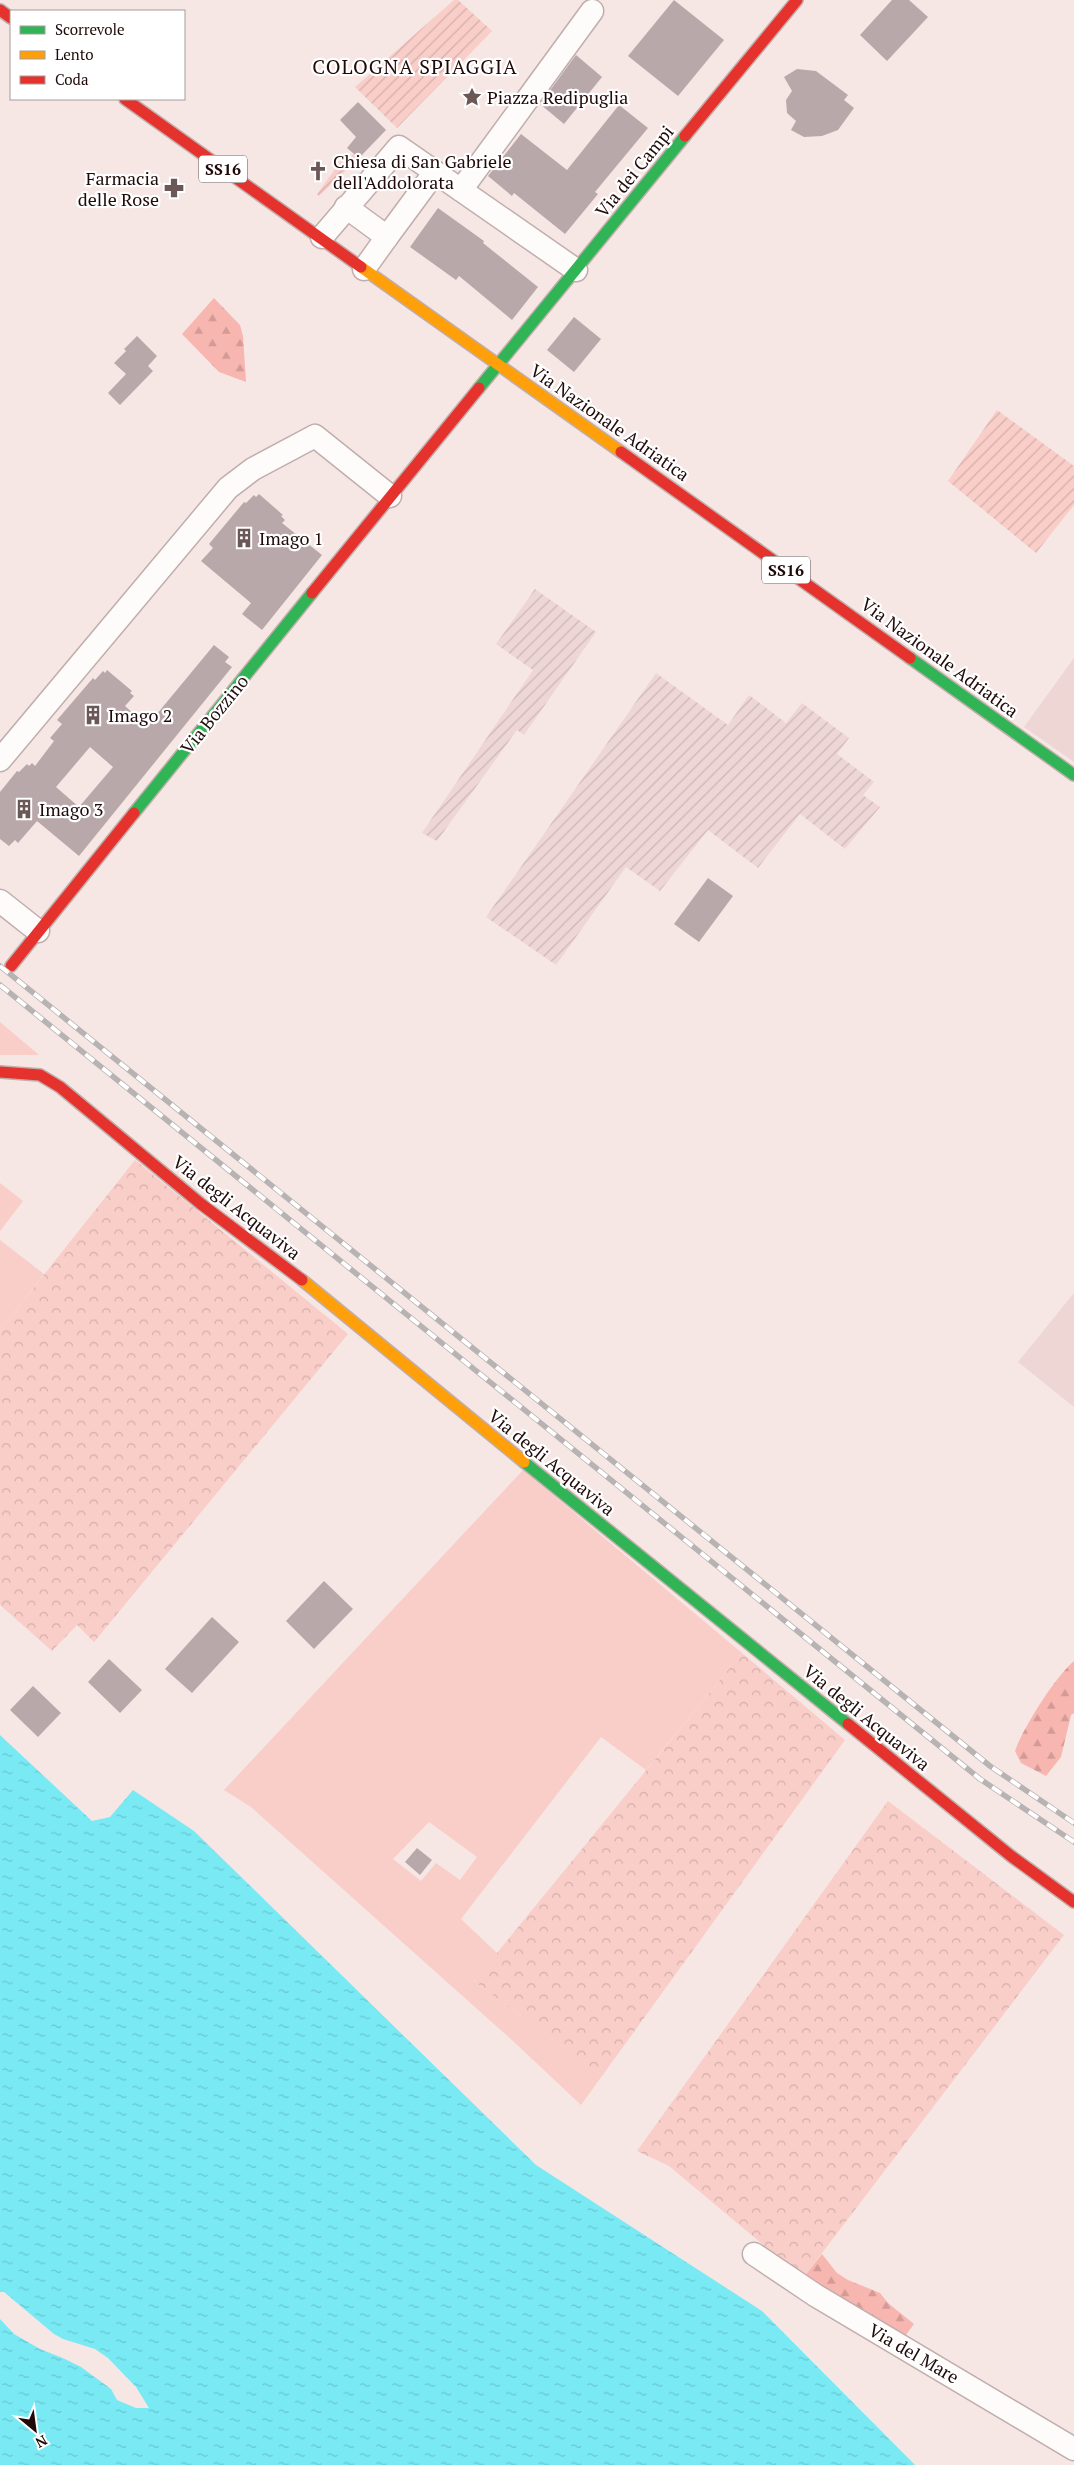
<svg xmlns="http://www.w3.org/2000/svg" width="1074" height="2465" font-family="'PT Serif',serif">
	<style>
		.built { fill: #eed6d5 }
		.industrial { fill: url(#industrial-furrows) }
		.grass { fill: #f9cdc8; fill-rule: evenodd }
		.forest { fill: url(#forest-firs) }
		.park { fill: url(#park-crowns) }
		.garden { fill: url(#garden-furrows) }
		.water { fill: url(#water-ripples) }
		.pier { fill: #f6e7e5 }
		.building { fill: #b9a8a9; fill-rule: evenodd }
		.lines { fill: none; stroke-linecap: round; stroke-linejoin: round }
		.street-casing { stroke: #c0aeac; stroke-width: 25 }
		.fast-casing { stroke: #c0aeac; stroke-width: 14 }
		.slow-casing { stroke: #c0aeac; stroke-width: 14 }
		.jam-casing { stroke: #c0aeac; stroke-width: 14 }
		.street { stroke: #fefbfb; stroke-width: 22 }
		.fast { stroke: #30b455; stroke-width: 11 }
		.slow { stroke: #ff9f0a; stroke-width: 11 }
		.jam { stroke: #e5322d; stroke-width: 11 }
		.rail-casing { stroke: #b8b3b3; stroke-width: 5.5 }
		.rail { stroke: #fff; stroke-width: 4; stroke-dasharray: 11; stroke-linecap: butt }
		.labels { text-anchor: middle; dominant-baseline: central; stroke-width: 4.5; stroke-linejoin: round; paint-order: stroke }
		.shield { fill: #fff; stroke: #625453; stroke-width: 1 }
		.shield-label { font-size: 16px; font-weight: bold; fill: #1f0a09 }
		.poi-label { font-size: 18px; fill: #1f0a09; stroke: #fff; text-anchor: start }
		.street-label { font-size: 18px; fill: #1f0a09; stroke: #fff }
		.quarter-label { font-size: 20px; letter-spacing: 1px; fill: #1f0a09; stroke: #fff }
	</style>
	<defs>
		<pattern id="industrial-furrows" width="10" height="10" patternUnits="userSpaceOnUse" patternTransform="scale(1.25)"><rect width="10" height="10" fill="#eed6d5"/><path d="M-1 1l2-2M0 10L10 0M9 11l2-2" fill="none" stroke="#ccb6b6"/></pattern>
		<pattern id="forest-firs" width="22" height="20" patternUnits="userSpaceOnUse" patternTransform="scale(1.25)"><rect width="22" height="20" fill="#f8b6b0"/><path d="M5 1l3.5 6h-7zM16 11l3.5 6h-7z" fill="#d49b96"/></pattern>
		<pattern id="park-crowns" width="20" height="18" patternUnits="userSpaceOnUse" patternTransform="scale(1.25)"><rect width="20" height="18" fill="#f9cdc8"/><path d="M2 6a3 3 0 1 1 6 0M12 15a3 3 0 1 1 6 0" fill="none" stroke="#d5afaa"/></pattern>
		<pattern id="garden-furrows" width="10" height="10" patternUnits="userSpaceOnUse" patternTransform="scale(1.25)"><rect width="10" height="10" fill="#f9cdc8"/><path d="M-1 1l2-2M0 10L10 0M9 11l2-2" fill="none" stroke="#d5afaa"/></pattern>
		<pattern id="water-ripples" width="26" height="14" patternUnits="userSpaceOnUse" patternTransform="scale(1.25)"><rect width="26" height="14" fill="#79e9f4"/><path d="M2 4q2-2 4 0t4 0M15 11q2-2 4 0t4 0" fill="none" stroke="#68c6d0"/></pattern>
	</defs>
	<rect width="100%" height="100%" fill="#f6e7e5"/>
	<g class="built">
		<path d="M 1074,658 L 1074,762 L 1024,727 Z"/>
		<path d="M 1074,1293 L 1074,1407 L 1018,1362 Z"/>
	</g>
	<g class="industrial">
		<path d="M 535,589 L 596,632 L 524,735 L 517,730 L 437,841 L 422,833 L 533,670 L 496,644 Z"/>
		<path d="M 656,673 L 728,725 L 749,695 L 786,723 L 802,703 L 849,738 L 837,754 L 874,782 L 863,795 L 880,807 L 845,849 L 800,814 L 758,868 L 708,830 L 660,891 L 626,867 L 556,965 L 486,917 Z"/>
	</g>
	<g class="grass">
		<path d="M 0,1022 L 39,1055 L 0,1055 Z"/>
		<path d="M 0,1183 L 23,1201 L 0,1231 Z"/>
		<path d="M 0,1240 L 44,1274 L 0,1330 Z"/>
		<path d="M 523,1470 L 742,1653 L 646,1770 L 601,1737 L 461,1919 L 497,1953 L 474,1981 L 602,2076 L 581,2105 L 513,2041 L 251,1807 L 224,1790 ZM 429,1822 L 477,1857 L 460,1880 L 436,1863 L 421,1881 L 393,1859 Z"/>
	</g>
	<g class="forest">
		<path d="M 214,298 L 240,325 L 243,336 L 246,382 L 219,372 L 182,334 Z"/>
		<path d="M 1074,1661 L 1074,1713 L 1071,1715 L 1061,1757 L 1046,1776 L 1021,1763 L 1015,1751 C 1023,1728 1055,1677 1074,1661 Z"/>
		<path d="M 822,2254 L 837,2273 L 848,2280 L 880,2293 L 888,2303 L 914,2324 L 900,2343 L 803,2278 Z"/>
	</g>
	<g class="park">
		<path d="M 135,1160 L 348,1334 L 94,1642 L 77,1625 L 52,1651 L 0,1605 L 0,1330 Z"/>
		<path d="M 742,1653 L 845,1740 L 602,2076 L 474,1981 Z"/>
		<path d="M 888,1801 L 1064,1935 L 803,2278 L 669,2166 L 637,2151 Z"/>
	</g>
	<g class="garden">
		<path d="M 454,0 L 458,0 L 492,31 L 397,128 L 355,87 Z"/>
		<path d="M 354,153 L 359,158 L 319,196 L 317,194 L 343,158 L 348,161 Z"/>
		<path d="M 997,410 L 1074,466 L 1074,505 L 1036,553 L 948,481 Z"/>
	</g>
	<path class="water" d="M 0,1735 L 92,1821 L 110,1817 L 133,1790 L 194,1831 L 536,2165 L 762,2311 L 915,2465 L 0,2465 Z"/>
	<path class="pier" d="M 0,2292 L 4,2292 L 54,2334 L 63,2339 L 95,2349 L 108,2358 L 136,2387 L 149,2408 L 136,2408 L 117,2400 L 111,2389 L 81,2367 L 65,2359 L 40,2349 L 14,2334 L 0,2319 Z"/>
	<g class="building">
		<path d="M 674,0 L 724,40 L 678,96 L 628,56 Z"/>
		<path d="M 892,0 L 909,0 L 928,17 L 887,61 L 860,35 Z"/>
		<path d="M 576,55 L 602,77 L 564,124 L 540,104 Z"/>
		<path d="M 797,69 L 816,71 L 848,95 L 844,100 L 854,108 L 838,130 L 822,136 L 804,137 L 791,130 L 796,121 L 787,113 L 786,100 L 792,91 L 784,77 Z"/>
		<path d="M 358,102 L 386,130 L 359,158 L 347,148 L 356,137 L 340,120 Z"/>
		<path d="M 619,105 L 648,128 L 595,192 L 598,194 L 565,234 L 514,193 L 512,196 L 488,176 L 521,134 L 567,170 Z"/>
		<path d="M 438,208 L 484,241 L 483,243 L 538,287 L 512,320 L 459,276 L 456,280 L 410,247 Z"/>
		<path d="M 574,317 L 601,339 L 574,372 L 547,350 Z"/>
		<path d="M 137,336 L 157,356 L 148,366 L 153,371 L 120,405 L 108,393 L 126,374 L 114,363 L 126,351 L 124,349 Z"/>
		<path d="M 259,494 L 283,515 L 281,516 L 285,520 L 282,523 L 322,555 L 262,630 L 242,614 L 251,603 L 201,561 L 213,548 L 209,544 L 244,502 L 246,503 L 254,495 L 256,497 Z"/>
		<path d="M 214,645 L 229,657 L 225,662 L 232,667 L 79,856 L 37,821 L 18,843 L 15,840 L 9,846 L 0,839 L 0,792 L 17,771 L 19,772 L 27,764 L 29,766 L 32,763 L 35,766 L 54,741 L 50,738 L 62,724 L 57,720 L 93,678 L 95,680 L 103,671 L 105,673 L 107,670 L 132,691 L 130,693 L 134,696 L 125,706 L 147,726 ZM 90,747 L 113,767 L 79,807 L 56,787 Z"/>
		<path d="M 708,878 L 733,896 L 699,942 L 674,924 Z"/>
		<path d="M 324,1581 L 353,1609 L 314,1649 L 286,1621 Z"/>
		<path d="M 212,1617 L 239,1642 L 192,1693 L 165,1669 Z"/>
		<path d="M 109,1659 L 142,1690 L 120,1713 L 88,1682 Z"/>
		<path d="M 33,1686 L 61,1713 L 38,1737 L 10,1710 Z"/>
		<path d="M 417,1848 L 432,1860 L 420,1875 L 405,1862 Z"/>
	</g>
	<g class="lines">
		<defs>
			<g id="street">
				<path d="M 461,190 L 592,11"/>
				<path d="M 346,207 L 387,237 L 435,172"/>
				<path d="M 322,237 L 399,147 L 576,270"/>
				<path d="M 364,269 L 387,237"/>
				<path d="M 0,760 L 228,488 L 253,469 L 315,436 L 390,496"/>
				<path d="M 0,901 L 38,931"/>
				<path d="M 754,2254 L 815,2295 L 1074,2449"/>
			</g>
			<g id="fast">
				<path d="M 479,388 L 685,136"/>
				<path d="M 910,658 L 1074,775"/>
				<path d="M 134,813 L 312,593"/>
				<path d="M 524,1462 L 848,1724"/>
			</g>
			<g id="slow">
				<path d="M 361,267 L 621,452"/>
				<path d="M 302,1280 L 524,1462"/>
			</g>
			<g id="jam">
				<path d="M 0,10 L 11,18"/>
				<path d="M 125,99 L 361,267"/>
				<path d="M 685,136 L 797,0"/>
				<path d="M 621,452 L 910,658"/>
				<path d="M 312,593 L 479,388"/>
				<path d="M 11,966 L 134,813"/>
				<path d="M 0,1072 L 40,1075 L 60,1087 L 201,1204 L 302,1280"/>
				<path d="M 848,1724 L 1011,1856 L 1074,1902"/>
			</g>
		</defs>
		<use href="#street" class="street-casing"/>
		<use href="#fast" class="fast-casing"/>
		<use href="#slow" class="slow-casing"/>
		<use href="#jam" class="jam-casing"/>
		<use href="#street" class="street"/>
		<use href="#fast" class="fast"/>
		<use href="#slow" class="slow"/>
		<use href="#jam" class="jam"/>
		<defs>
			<g id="rail">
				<path d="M 0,966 L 990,1766 L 1074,1823"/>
				<path d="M 0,985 L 980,1779 L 1074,1842"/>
			</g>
		</defs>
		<use href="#rail" class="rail-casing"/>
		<use href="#rail" class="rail"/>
	</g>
	<defs>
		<symbol id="sight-bare" viewBox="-9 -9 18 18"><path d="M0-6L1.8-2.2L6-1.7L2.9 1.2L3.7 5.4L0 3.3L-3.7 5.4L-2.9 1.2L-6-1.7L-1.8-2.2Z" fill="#6a5756" stroke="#fff" stroke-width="2.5" paint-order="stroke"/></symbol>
		<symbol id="church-bare" viewBox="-9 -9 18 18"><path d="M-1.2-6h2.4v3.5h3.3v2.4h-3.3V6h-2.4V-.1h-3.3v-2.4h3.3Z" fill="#6a5756" stroke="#fff" stroke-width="2.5" paint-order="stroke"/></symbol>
		<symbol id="pharmacy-bare" viewBox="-9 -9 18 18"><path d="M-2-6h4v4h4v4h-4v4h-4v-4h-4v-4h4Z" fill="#6a5756" stroke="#fff" stroke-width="2.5" paint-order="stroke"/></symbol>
		<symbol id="building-bare" viewBox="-9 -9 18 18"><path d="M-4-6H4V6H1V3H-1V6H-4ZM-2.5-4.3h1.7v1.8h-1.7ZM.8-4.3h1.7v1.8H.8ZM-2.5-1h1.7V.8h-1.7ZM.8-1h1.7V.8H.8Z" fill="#6a5756" stroke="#fff" stroke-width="2.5" paint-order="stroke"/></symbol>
	</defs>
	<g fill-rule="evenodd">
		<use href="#sight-bare" x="458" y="83" width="28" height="28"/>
		<use href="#church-bare" x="304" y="157" width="28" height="28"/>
		<use href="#pharmacy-bare" x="160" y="174" width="28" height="28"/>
		<use href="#building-bare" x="230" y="524" width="28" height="28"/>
		<use href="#building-bare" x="79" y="701" width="28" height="28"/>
		<use href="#building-bare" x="10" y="795" width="28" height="28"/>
	</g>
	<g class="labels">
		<g class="shield">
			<rect x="199" y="155.5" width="48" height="27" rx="4"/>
			<rect x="762" y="556.5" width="48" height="27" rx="4"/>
		</g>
		<g class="shield-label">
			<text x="223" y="169">SS16</text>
			<text x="786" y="570">SS16</text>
		</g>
		<g class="poi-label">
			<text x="487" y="97">Piazza Redipuglia</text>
			<text x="333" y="161">Chiesa di San Gabriele<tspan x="333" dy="21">dell'Addolorata</tspan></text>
			<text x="159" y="178" text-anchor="end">Farmacia<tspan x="159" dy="21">delle Rose</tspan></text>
			<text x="259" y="538">Imago 1</text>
			<text x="108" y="715">Imago 2</text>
			<text x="39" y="809">Imago 3</text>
		</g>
		<g class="street-label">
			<text transform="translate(634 171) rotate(-51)">Via dei Campi</text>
			<text transform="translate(610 422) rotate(35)">Via Nazionale Adriatica</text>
			<text transform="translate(940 657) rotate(36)">Via Nazionale Adriatica</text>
			<text transform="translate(214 714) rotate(-51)">Via Bozzino</text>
			<text transform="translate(237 1207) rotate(38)">Via degli Acquaviva</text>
			<text transform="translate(552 1462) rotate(39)">Via degli Acquaviva</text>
			<text transform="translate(867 1717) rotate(39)">Via degli Acquaviva</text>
			<text transform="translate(914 2353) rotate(30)">Via del Mare</text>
		</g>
		<g class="quarter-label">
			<text x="415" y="66">COLOGNA SPIAGGIA</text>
		</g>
	</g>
	<rect x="10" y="10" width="175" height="90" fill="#ffffff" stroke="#a59d9d"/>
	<rect x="20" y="26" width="25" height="8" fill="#30b455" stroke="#a59d9d"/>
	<text x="55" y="35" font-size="15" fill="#1f0a09">Scorrevole</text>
	<rect x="20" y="51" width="25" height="8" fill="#ff9f0a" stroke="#a59d9d"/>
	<text x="55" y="60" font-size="15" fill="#1f0a09">Lento</text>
	<rect x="20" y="76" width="25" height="8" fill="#e5322d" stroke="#a59d9d"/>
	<text x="55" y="85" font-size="15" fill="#1f0a09">Coda</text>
	<g transform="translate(35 2430) rotate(151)" stroke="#ffffff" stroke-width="4" paint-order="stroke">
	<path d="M0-4L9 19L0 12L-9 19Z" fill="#1f0a09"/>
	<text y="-8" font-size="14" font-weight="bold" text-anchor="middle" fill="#1f0a09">N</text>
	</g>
</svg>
